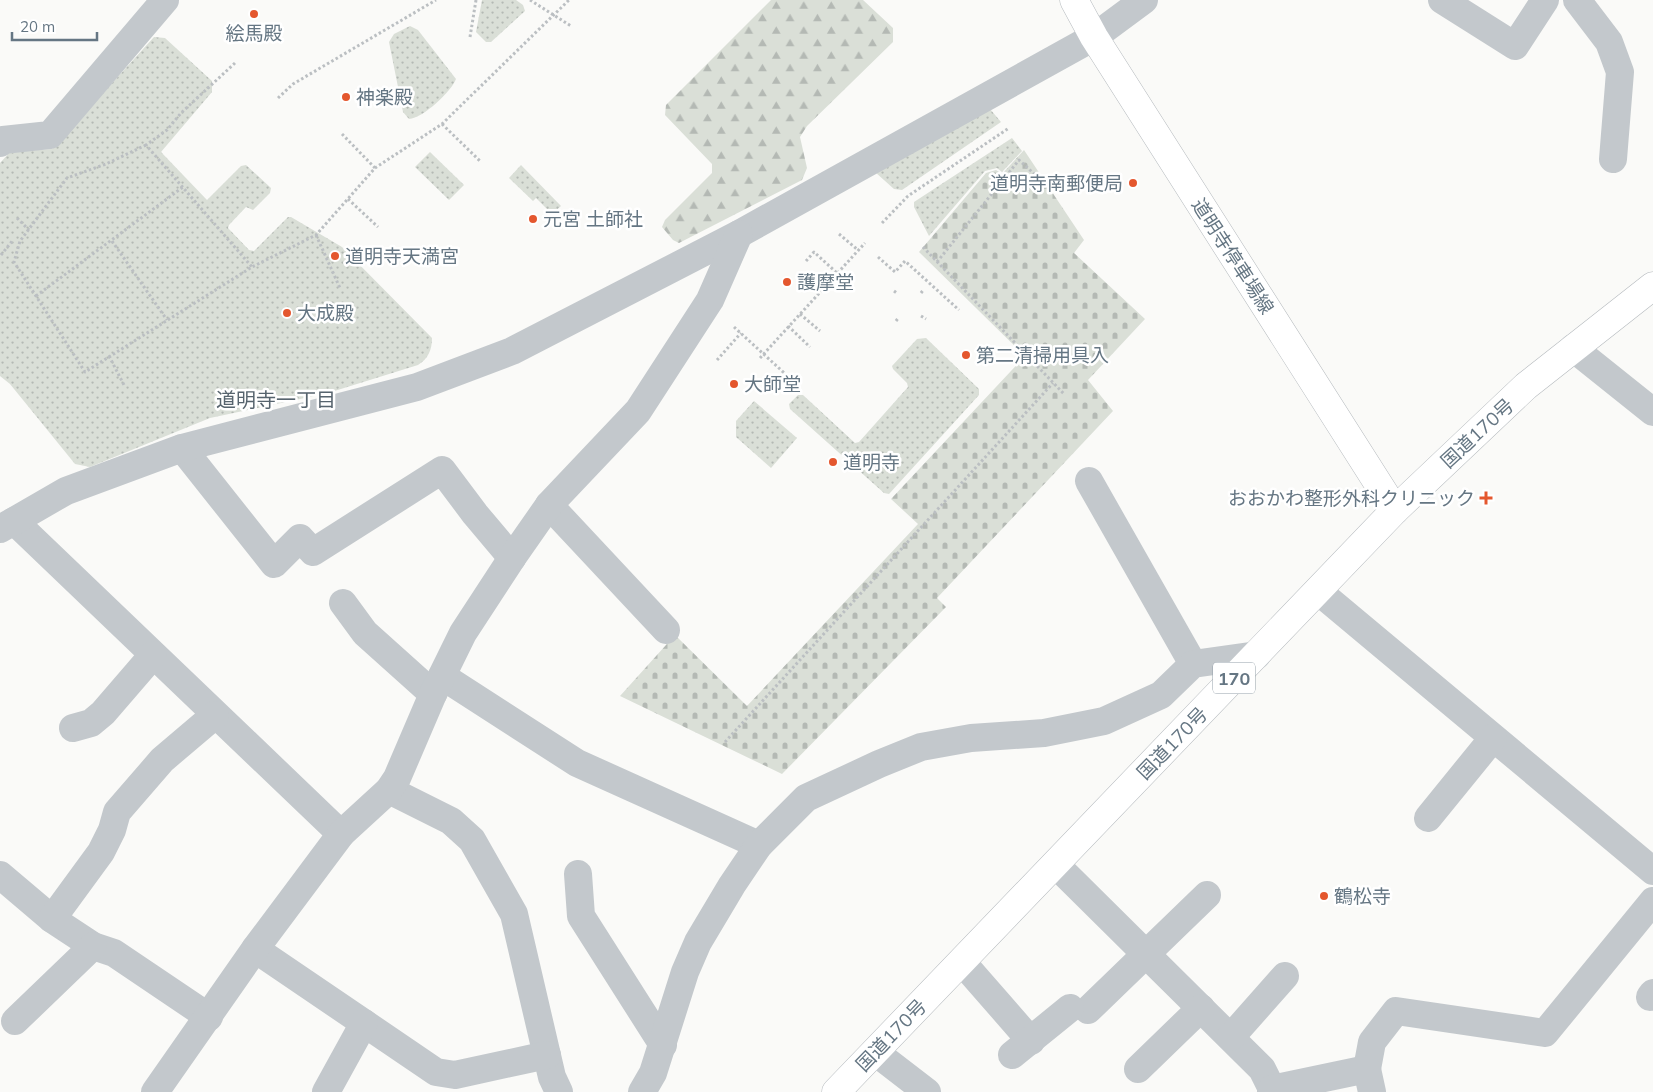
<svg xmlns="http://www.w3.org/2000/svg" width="1653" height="1092" font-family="Mulish,'Noto Sans JP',sans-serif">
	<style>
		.forest { fill: url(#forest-firs) }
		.cemetery { fill: url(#cemetery-stones) }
		.garden { fill: url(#garden-dots) }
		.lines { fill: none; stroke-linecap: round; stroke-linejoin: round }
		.major-casing { stroke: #b5babe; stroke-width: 29 }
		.highway-casing { stroke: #b4b9bd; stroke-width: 29 }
		.path { stroke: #bbbfc2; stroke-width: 3; stroke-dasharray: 2.5 2.5; stroke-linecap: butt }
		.minor { stroke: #c3c8cc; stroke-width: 28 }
		.major { stroke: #fff; stroke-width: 28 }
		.highway { stroke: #fff; stroke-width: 28 }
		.poi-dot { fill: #e4572e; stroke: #fff; stroke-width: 2 }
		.labels { text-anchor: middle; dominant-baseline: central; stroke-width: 5; stroke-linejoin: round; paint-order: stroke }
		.shield { fill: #fff; stroke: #939fa8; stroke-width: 1 }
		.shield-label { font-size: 18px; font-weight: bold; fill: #657683 }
		.poi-label { font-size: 19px; fill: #657683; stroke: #fff; text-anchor: start }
		.street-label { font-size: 19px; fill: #657683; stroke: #fff }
		.neighbourhood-label { font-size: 20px; fill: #57646e; stroke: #fff }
	</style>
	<defs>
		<pattern id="forest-firs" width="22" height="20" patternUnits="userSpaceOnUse" patternTransform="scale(1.25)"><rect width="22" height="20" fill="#dadfd7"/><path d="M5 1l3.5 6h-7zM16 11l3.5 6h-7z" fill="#b4b9b4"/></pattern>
		<pattern id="cemetery-stones" width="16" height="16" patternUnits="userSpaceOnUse" patternTransform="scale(1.25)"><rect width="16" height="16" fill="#dadfd7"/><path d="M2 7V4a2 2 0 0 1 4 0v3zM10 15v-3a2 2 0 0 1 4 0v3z" fill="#b4b9b4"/></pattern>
		<pattern id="garden-dots" width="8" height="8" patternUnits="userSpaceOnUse" patternTransform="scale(1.25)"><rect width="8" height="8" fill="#dadfd7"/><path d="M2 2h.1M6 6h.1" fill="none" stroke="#b4b9b4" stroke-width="1.8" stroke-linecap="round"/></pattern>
	</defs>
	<rect width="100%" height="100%" fill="#fafaf8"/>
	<path class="forest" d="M 771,0 L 863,0 L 893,28 L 893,42 L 807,126 L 800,137 L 807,168 L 802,180 L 679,243 L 673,240 L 662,227 L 665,220 L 712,173 L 712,164 L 665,115 L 666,105 Z"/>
	<path class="cemetery" d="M 1024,150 L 1084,240 L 1074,253 L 1145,319 L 1088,380 L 1113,411 L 937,598 L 946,607 L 782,774 L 620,696 L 675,635 L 747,706 L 918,524 L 891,499 L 1025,356 L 919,252 L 986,173 L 996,170 L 1002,174 Z"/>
	<g class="garden">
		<path d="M 482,0 L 516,0 L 523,5 L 525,11 L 491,42 L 486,42 L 476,32 Z"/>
		<path d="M 410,26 L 418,30 L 456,79 C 451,92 423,118 409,119 L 403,112 L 389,42 L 394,34 Z"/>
		<path d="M 154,37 L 165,38 L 212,81 L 212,92 L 161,152 L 207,200 L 241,166 L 246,165 L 271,188 L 270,193 L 253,210 L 246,207 L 229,225 L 228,228 L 249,250 L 254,251 L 288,217 L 291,217 L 342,247 L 432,338 C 432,350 428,359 418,365 L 328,393 L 210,418 L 90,467 L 75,464 L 10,384 L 0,376 L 0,163 L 10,152 L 52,149 Z"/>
		<path d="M 990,109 L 1001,122 L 902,190 L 894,189 L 875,172 Z"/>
		<path d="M 1012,138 L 1022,151 L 1002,172 L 997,168 L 985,171 L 929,236 L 914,207 L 914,202 Z"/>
		<path d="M 430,152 L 464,185 L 449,200 L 415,167 Z"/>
		<path d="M 521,165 L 561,206 L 552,214 L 536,198 L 533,201 L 509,178 Z"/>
		<path d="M 926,338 L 979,389 L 979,395 L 889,494 L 884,493 L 790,409 L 789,404 L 798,395 L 803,395 L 855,443 L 859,442 L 908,387 L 907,383 L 893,369 L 892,366 L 917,339 Z"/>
		<path d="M 754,401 L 797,438 L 771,468 L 736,437 L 736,421 Z"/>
	</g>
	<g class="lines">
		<defs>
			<path id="major" d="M 1074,0 L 1094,37 L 1395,510"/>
			<path id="highway" d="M 836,1092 L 1395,510 L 1526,386 L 1653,286"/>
		</defs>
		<use href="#major" class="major-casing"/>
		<use href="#highway" class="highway-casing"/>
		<g class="path">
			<path d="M 530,0 L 571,26"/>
			<path d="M 470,37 L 476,0"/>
			<path d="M 235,63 L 181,113 L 167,130 L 146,145 L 252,267"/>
			<path d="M 278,98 L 293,84 L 436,0"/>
			<path d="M 442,124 L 481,162"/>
			<path d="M 342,134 L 375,168"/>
			<path d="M 146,145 L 106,164 L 67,178 L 20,241 L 14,262 L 85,372 L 252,267 L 316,235 L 375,168 L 442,124 L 569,0"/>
			<path d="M 348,199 L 378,227"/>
			<path d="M 17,218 L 29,230"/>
			<path d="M 882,223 L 908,196 L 1009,128"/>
			<path d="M 839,234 L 858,250"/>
			<path d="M 316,235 L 340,288"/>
			<path d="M 112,241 L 167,320"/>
			<path d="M 923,247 L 1064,394"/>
			<path d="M 1,255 L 13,240"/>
			<path d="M 878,257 L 895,272 L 905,261 L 959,310"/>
			<path d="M 806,261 L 814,252 L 837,273"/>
			<path d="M 937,262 L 1019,160 L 1043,182"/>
			<path d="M 894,291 L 898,294"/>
			<path d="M 921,293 L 924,289"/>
			<path d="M 36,296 L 183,187"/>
			<path d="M 800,314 L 820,331"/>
			<path d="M 921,316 L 926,319"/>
			<path d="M 896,321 L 899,317"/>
			<path d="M 788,326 L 810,347"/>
			<path d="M 734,327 L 793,381"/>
			<path d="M 109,356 L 124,385"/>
			<path d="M 760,358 L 865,243"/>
			<path d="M 717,360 L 741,333"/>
			<path d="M 725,742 L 1053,383"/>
		</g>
		<g class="minor">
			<path d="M 1442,0 L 1515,46 L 1545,0"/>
			<path d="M 1577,0 L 1609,42 L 1620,72 L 1613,159"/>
			<path d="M 0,143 L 3,140 L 50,135 L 165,0"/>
			<path d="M 1573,348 L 1653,412"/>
			<path d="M 182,448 L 274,564 L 300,538 L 313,552 L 442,470 L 475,514 L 512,558"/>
			<path d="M 1089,481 L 1193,664"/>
			<path d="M 549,505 L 666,630"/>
			<path d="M 14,521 L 341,834"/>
			<path d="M 0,529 L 66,491 L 182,448 L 417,387 L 512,351 L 739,234 L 1094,37 L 1144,0"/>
			<path d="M 1318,591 L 1653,871"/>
			<path d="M 343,603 L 365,633 L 433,694"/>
			<path d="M 442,676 L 577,763 L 759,845"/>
			<path d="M 73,728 L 91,723 L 103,713 L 153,655"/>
			<path d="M 389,790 L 451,821 L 472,840 L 514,914 L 552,1077 L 559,1092"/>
			<path d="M 1428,818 L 1493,738"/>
			<path d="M 1055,864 L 1262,1069 L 1272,1089 L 1271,1092"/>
			<path d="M 578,874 L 581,916 L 663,1045"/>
			<path d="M 0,875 L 52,919 L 93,946 L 114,953 L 209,1017"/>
			<path d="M 52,919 L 101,852 L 112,830 L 117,812 L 162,760 L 215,715"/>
			<path d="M 255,949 L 436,1072 L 455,1075 L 547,1055"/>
			<path d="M 962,962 L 1031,1041"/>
			<path d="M 1650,997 L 1653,993"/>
			<path d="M 1088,1010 L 1207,895"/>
			<path d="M 15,1021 L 93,946"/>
			<path d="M 1231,1037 L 1285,976"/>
			<path d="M 875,1052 L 927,1092"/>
			<path d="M 1012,1055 L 1070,1008"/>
			<path d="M 1138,1069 L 1201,1008"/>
			<path d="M 1367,1069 L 1372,1042 L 1396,1011 L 1545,1033 L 1653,901"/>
			<path d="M 1272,1089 L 1367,1069 L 1372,1092"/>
			<path d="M 155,1092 L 255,949 L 341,834 L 389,790 L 397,778 L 433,694 L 463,633 L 512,558 L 549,505 L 638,411 L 710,300 L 739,234"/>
			<path d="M 326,1092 L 364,1023"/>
			<path d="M 642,1092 L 653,1073 L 685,972 L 698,942 L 732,885 L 759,845 L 806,798 L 879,764 L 921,747 L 971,738 L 1044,733 L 1104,721 L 1161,695 L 1193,664 L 1257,655"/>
		</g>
		<use href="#major" class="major"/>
		<use href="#highway" class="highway"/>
	</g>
	<g class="poi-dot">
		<circle cx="254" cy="14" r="5"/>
		<circle cx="346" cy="97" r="5"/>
		<circle cx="1133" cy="183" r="5"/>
		<circle cx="533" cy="219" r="5"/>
		<circle cx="335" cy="256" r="5"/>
		<circle cx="787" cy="282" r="5"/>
		<circle cx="287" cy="313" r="5"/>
		<circle cx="966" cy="355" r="5"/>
		<circle cx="734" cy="384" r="5"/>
		<circle cx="833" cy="462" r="5"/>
		<path d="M1483.5 490.5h5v5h5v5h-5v5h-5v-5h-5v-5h5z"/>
		<circle cx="1324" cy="896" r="5"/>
	</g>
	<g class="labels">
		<rect class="shield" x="1213" y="662.5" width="42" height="31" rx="4"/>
		<g class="shield-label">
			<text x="1234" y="678">170</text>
		</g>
		<g class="poi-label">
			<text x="254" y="33" text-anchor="middle">絵馬殿</text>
			<text x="356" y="97">神楽殿</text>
			<text x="1123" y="183" text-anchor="end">道明寺南郵便局</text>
			<text x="543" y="219">元宮 土師社</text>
			<text x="345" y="256">道明寺天満宮</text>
			<text x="797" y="282">護摩堂</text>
			<text x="297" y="313">大成殿</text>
			<text x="976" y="355">第二清掃用具入</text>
			<text x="744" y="384">大師堂</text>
			<text x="843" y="462">道明寺</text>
			<text x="1475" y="498" text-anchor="end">おおかわ整形外科クリニック</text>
			<text x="1334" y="896">鶴松寺</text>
		</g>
		<g class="street-label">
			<text transform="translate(1233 256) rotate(57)">道明寺停車場線</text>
			<text transform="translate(1477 433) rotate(-43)">国道170号</text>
			<text transform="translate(1172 743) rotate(-46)">国道170号</text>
			<text transform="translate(891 1035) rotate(-46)">国道170号</text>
		</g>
		<g class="neighbourhood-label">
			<text x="276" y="399">道明寺一丁目</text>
		</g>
	</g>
	<path d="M12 32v8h85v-8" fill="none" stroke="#657683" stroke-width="2.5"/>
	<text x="20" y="32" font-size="15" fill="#657683" stroke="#ffffff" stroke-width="4" paint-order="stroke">20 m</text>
</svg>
